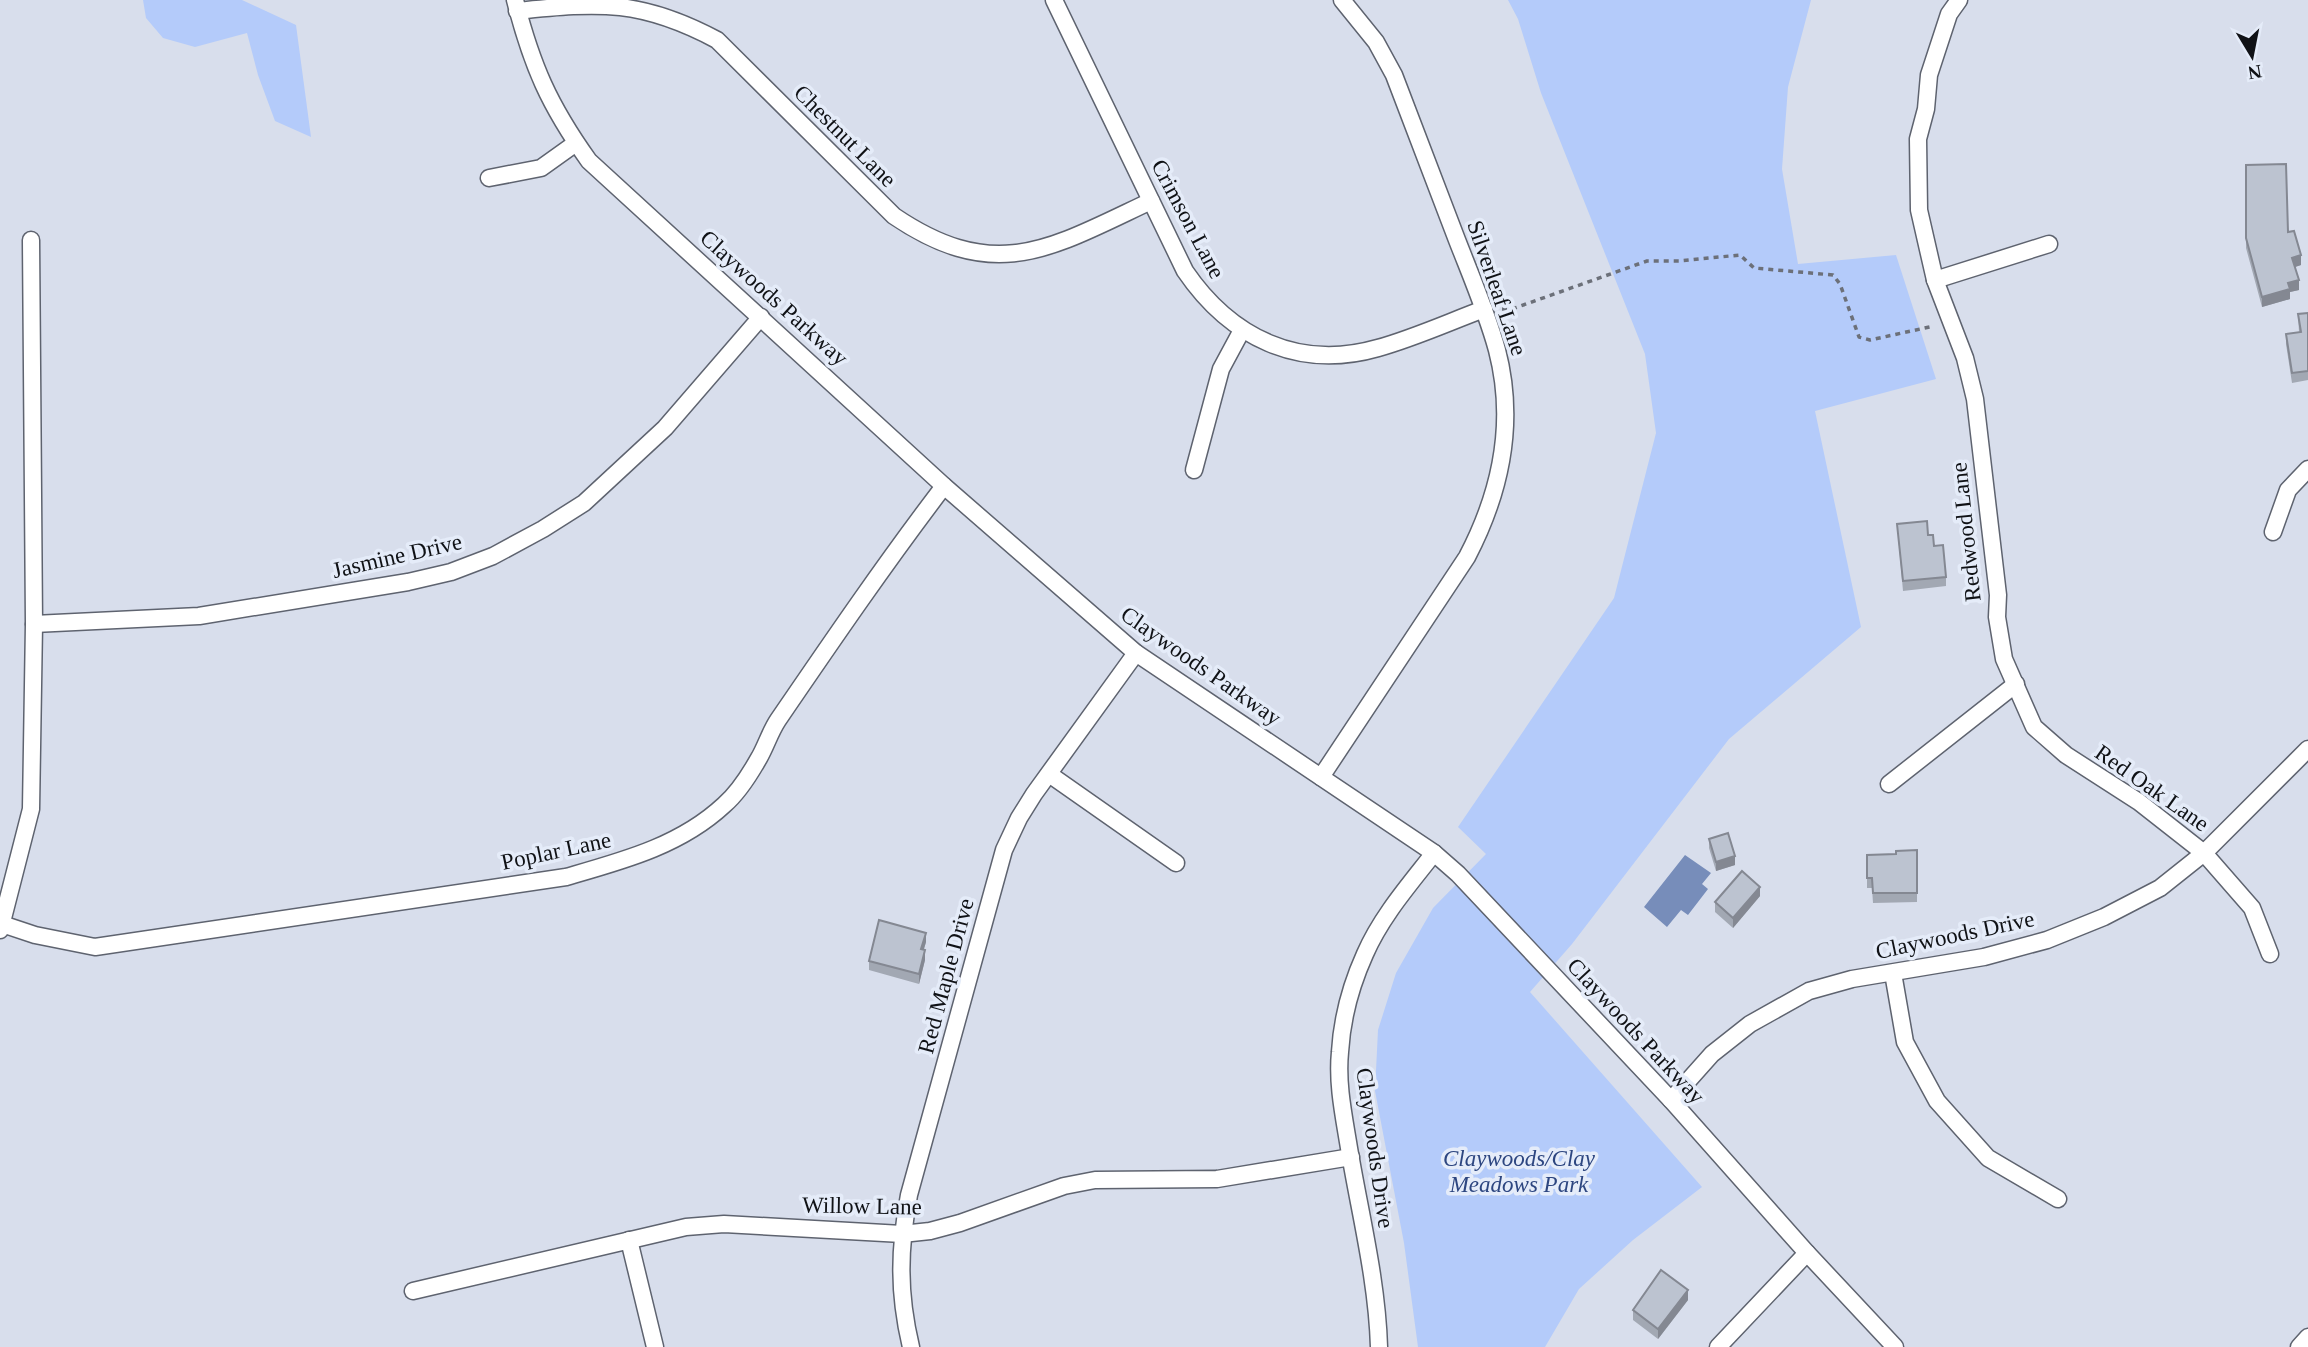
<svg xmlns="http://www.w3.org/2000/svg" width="2308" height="1347" font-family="'Times New Roman',serif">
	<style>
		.green { fill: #b4cbfa }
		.water { fill: #778dba }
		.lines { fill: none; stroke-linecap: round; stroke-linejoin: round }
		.street-casing { stroke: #5e636f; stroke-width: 19 }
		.path { stroke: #6c7079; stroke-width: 3.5; stroke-dasharray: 5 5; stroke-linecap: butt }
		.street { stroke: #fff; stroke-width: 16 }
		.wall { fill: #a2a8b3 }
		.shaded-wall { fill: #848892 }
		.building { fill: #bcc3d0; stroke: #848892; stroke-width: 2 }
		.labels { text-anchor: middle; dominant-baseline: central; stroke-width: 7; stroke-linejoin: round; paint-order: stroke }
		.street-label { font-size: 23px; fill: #101216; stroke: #e5ecf9 }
		.park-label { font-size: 23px; font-style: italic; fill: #2d4680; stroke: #e5ecf9 }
	</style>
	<rect width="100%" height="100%" fill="#d8deec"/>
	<g class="green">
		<path d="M 143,0 L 242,0 L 296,25 L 311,137 L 275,121 L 258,75 L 247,33 L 195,47 L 163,38 L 146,18 Z"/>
		<path d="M 1508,0 L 1811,0 L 1788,87 L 1782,169 L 1798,264 L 1896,255 L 1936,379 L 1815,411 L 1861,627 L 1729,739 L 1572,944 L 1530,992 L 1702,1187 L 1633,1240 L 1579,1289 L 1545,1347 L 1418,1347 L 1404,1243 L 1375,1091 L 1378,1030 L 1396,973 L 1433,908 L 1486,854 L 1458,827 L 1614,598 L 1656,433 L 1645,354 L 1541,93 L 1518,19 Z"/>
	</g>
	<path class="water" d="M 1685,855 L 1711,873 L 1702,884 L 1708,889 L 1688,915 L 1681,910 L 1667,927 L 1644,907 Z"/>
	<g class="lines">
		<defs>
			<g id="street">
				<path d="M 515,0 C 532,66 549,105 589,161 L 944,486 L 1136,653 L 1434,853 L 1458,874 L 1671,1100 L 1807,1253 L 1895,1347"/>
				<path d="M 1054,0 L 1185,271 C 1230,337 1298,371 1378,348 C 1414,338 1449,322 1484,309"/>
				<path d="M 1959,0 L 1949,14 L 1929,75 L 1926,109 L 1918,139 L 1919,210 L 1935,280 L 1965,358 L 1975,399 L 1998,595 L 1997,617 L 2004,659 L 2034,727 L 2066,755 L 2139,802 L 2204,853 L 2252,908 L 2270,954"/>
				<path d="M 517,11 C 601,2 642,0 717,40 L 894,216 C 996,285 1051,248 1151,201"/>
				<path d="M 489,178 L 541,168 L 576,143"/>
				<path d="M 1935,280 L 2049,244"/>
				<path d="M 1194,470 L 1221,369 L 1242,330"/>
				<path d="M 2273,532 L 2288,490 L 2308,469"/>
				<path d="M 34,624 L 199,616 L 408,582 L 451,572 L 493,556 L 543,529 L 584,503 L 665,428 L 761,317"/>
				<path d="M 1049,774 L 1176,863"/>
				<path d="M 1321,777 L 1467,557 C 1501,492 1516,423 1497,350 C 1487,313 1471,276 1457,240 C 1436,185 1415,130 1394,75 L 1376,42 L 1342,0"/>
				<path d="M 1889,784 L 2016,684"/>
				<path d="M 2,924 L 35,935 L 95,947 L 566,877 C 622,861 680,846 724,805 C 738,793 750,774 759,758 C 766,746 770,732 778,720 C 832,641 886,562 944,486"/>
				<path d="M 0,930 L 31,809 L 34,624 L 31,240"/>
				<path d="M 1893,973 L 1905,1042 L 1937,1101 L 1988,1158 L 2058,1199"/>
				<path d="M 1671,1100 L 1712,1054 L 1750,1024 L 1809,991 L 1852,979 L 1984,957 L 2047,940 L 2104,917 L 2160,888 L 2204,853 L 2308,749"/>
				<path d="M 629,1240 L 655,1347"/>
				<path d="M 413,1291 L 686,1227 L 724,1224 L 902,1234 L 930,1231 L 960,1223 L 1064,1186 L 1095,1180 L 1217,1179 L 1351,1157"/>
				<path d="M 911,1347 C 898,1293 899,1249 909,1195 L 1004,850 L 1019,818 L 1034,794 L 1136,653"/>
				<path d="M 1379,1347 C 1377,1278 1359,1210 1348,1142 C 1343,1112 1337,1082 1340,1052 C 1342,1018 1351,985 1365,954 C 1381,917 1409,885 1434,853"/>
				<path d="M 1718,1347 L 1807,1253"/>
				<path d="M 2299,1347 L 2308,1337"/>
			</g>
		</defs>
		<use href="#street" class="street-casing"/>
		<path class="path" d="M 1502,309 L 1512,309 L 1647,261 L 1679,261 L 1740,255 L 1754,268 L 1833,275 L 1840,284 L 1859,337 L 1870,340 L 1934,326"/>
		<use href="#street" class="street"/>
	</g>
	<g class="wall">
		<path d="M 2246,165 L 2288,232 L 2301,265 L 2295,267 L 2299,290 L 2290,292 L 2290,299 L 2262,307 L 2246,248 Z"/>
		<path d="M 2308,313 L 2308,380 L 2292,383 L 2286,344 L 2286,334 L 2299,332 L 2298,314 Z"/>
		<path d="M 1897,524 L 1928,535 L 1946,577 L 1946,586 L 1903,591 Z"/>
		<path d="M 1709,839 L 1735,865 L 1716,871 L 1709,848 Z"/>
		<path d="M 1917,850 L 1917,902 L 1873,903 L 1872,888 L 1867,888 L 1867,855 L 1896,854 Z"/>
		<path d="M 1760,896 L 1733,928 L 1715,912 L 1715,902 Z"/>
		<path d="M 926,942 L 924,949 L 925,960 L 919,984 L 869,970 L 869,961 Z"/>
		<path d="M 1688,1300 L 1658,1339 L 1633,1320 L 1633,1310 Z"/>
	</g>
	<g class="shaded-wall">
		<path d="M 2301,255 L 2301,265 L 2292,268 L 2292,258 Z"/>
		<path d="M 2299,280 L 2299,290 L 2290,292 L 2290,299 L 2262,307 L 2262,297 L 2288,283 Z"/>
		<path d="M 1735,856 L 1735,865 L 1716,871 L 1716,862 Z"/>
		<path d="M 1760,887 L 1760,896 L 1733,928 L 1733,918 Z"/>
		<path d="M 926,933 L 926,942 L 921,958 L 921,949 Z"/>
		<path d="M 925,950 L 925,960 L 919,984 L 919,974 Z"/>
		<path d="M 1688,1290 L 1688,1300 L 1658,1339 L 1658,1329 Z"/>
	</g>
	<g class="building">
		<path d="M 2286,164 L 2288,232 L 2294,231 L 2301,255 L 2292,258 L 2299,280 L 2288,283 L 2290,289 L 2262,297 L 2246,238 L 2246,165 Z"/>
		<path d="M 2308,313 L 2308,371 L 2292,373 L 2286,334 L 2301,332 L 2298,314 Z"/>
		<path d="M 1927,521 L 1928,535 L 1933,535 L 1934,546 L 1943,545 L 1946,577 L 1903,581 L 1897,524 Z"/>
		<path d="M 1728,833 L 1735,856 L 1716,862 L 1709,839 Z"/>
		<path d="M 1917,850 L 1917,893 L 1873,893 L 1872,878 L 1867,878 L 1867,855 L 1896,854 L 1896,851 Z"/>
		<path d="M 1742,871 L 1760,887 L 1733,918 L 1715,902 Z"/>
		<path d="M 879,920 L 926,933 L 921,949 L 925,950 L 919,974 L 869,961 Z"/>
		<path d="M 1661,1270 L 1688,1290 L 1658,1329 L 1633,1310 Z"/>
	</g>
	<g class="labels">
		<g class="street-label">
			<text transform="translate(845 136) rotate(45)">Chestnut Lane</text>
			<text transform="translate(1188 219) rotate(62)">Crimson Lane</text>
			<text transform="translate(1497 288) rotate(71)">Silverleaf Lane</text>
			<text transform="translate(774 298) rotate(42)">Claywoods Parkway</text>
			<text transform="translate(1966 532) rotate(-96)">Redwood Lane</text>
			<text transform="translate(397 556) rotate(-13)">Jasmine Drive</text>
			<text transform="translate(1201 666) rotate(35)">Claywoods Parkway</text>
			<text transform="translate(2152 788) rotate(35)">Red Oak Lane</text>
			<text transform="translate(556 851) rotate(-12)">Poplar Lane</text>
			<text transform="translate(1955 935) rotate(-12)">Claywoods Drive</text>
			<text transform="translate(946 976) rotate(-75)">Red Maple Drive</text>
			<text transform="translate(1636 1031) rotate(47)">Claywoods Parkway</text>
			<text transform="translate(1375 1148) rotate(82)">Claywoods Drive</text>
			<text transform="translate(862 1206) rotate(1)">Willow Lane</text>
		</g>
		<g class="park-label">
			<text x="1519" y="1158">Claywoods/Clay<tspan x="1519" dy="26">Meadows Park</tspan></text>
		</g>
	</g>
	<g transform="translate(2252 56) rotate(170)" stroke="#e5ecf9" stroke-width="5" paint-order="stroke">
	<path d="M0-5L12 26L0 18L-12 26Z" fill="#101216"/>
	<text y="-10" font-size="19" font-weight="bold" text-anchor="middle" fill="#101216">N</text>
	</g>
</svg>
